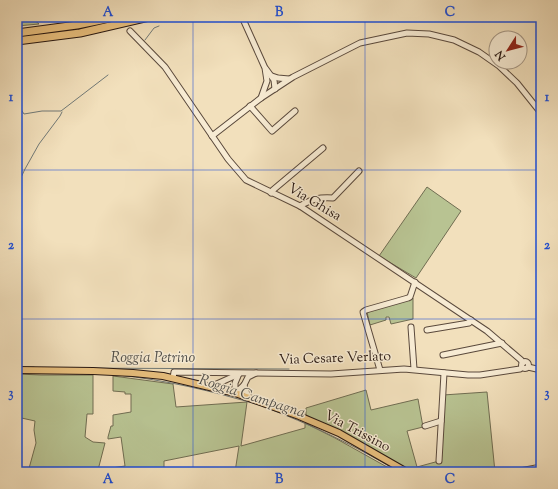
<svg xmlns="http://www.w3.org/2000/svg" width="558" height="489" font-family="'Sorts Mill Goudy',serif">
	<style>
		.green { fill: #b8c392; stroke: #706d52 }
		.lines { fill: none; stroke-linecap: round; stroke-linejoin: round }
		.stream { stroke: #707977; stroke-width: 1 }
		.minor-casing { stroke: #5a493c; stroke-width: 7 }
		.major-casing { stroke: #271711; stroke-width: 8 }
		.highway-casing { stroke: #271711; stroke-width: 9 }
		.minor { stroke: #f7ebd3; stroke-width: 5 }
		.major { stroke: #e9c07e; stroke-width: 6 }
		.highway { stroke: #e9c07e; stroke-width: 7 }
		.grid { fill: none; stroke: #1d4ed8; stroke-width: 1; stroke-opacity: 0.55 }
		.labels { text-anchor: middle; dominant-baseline: central; stroke-width: 3; stroke-linejoin: round; paint-order: stroke }
		.street-label { font-size: 14px; fill: #271711; stroke: #f7ebd3 }
		.water-label { font-size: 15px; font-style: italic; fill: #51504c; stroke: #f7ebd3 }
		.neatline { fill: none; stroke: #1d4ed8; stroke-width: 1.5 }
		.grid-label { font-size: 13px; text-anchor: middle; font-weight: bold; fill: #1d4ed8 }
	</style>
	<rect width="100%" height="100%" fill="#f2e0bc"/>
	<filter id="stains"><feTurbulence type="fractalNoise" baseFrequency=".005" numOctaves="4"/><feColorMatrix values="0 0 0 0 .2 0 0 0 0 .09 0 0 0 0 .02 0 0 0 .5 -.17"/></filter>
	<radialGradient id="worn" r=".72"><stop offset=".6" stop-color="#630" stop-opacity="0"/><stop offset="1" stop-color="#630" stop-opacity=".3"/></radialGradient>
	<g class="green">
		<path d="M 17,17 L 31,17 L 39,24 L 17,26 Z"/>
		<path d="M 427,187 L 461,211 L 416,278 L 379,256 Z"/>
		<path d="M 413,298 L 413,319 L 391,324 L 389,317 L 386,317 L 386,320 L 370,325 L 367,312 Z"/>
		<path d="M 17,374 L 41,375 L 93,375 L 93,414 L 87,414 L 85,437 L 93,442 L 105,443 L 98,470 L 125,466 L 121,437 L 108,439 L 108,437 L 111,426 L 113,426 L 113,415 L 131,412 L 131,394 L 125,394 L 125,392 L 113,391 L 113,376 L 173,384 L 176,407 L 247,402 L 241,446 L 305,428 L 305,423 L 335,438 L 396,472 L 235,472 L 239,446 L 164,461 L 164,472 L 28,472 L 36,443 L 34,430 L 35,421 L 17,417 Z"/>
		<path d="M 366,390 L 371,410 L 418,399 L 423,427 L 407,431 L 417,467 L 439,461 L 443,395 L 487,392 L 495,472 L 410,472 L 306,415 L 306,408 Z"/>
	</g>
	<g class="lines">
		<g class="stream">
			<path d="M 145,40 L 154,28 L 159,26"/>
			<path d="M 17,100 C 21,104 20,110 24,114 L 42,111 L 61,111 L 108,75"/>
			<path d="M 17,186 L 25,169 L 39,144 L 60,116 L 62,112"/>
			<path d="M 17,367 L 34,367"/>
			<path d="M 56,368 L 289,369"/>
			<path d="M 88,374 L 96,374"/>
			<path d="M 118,375 C 166,380 212,391 259,405"/>
			<path d="M 262,406 C 310,424 356,446 399,472"/>
			<path d="M 502,472 L 514,470"/>
		</g>
		<defs>
			<g id="minor">
				<path d="M 242,17 L 265,68 L 267,81 L 261,98"/>
				<path d="M 130,31 L 165,67 L 228,159 L 246,180 L 300,206 L 487,331 L 521,360 L 523,363"/>
				<path d="M 266,69 L 274,80 L 275,89"/>
				<path d="M 272,76 L 278,78 L 289,79"/>
				<path d="M 250,106 L 272,131 L 295,111"/>
				<path d="M 212,136 L 261,98 L 293,77 L 360,43 L 407,33 L 429,34 L 454,40 L 479,52 L 499,66 L 517,83 L 541,113"/>
				<path d="M 271,193 L 273,190 L 323,148"/>
				<path d="M 300,206 C 312,199 319,197 333,198 L 359,171"/>
				<path d="M 411,327 L 414,369"/>
				<path d="M 427,330 L 469,323 L 471,320"/>
				<path d="M 443,355 L 502,343"/>
				<circle cx="525" cy="365" r="3.5"/>
				<path d="M 528,367 L 541,370"/>
				<path d="M 380,370 L 363,312 L 366,310 L 408,298 L 410,297 L 415,282"/>
				<path d="M 173,378 L 174,372 L 331,374 L 404,369 L 468,375 L 480,375 L 520,369 L 522,367"/>
				<path d="M 244,385 L 245,390 L 250,398"/>
				<path d="M 210,387 L 239,374"/>
				<path d="M 235,393 L 244,385 L 248,377 L 256,373"/>
				<path d="M 235,393 L 235,383 L 238,376"/>
				<path d="M 425,426 L 441,421"/>
				<path d="M 439,461 L 444,373"/>
				<path d="M 515,472 L 541,467"/>
			</g>
			<path id="major" d="M 17,370 L 93,371 L 133,373 L 163,376 L 235,393 L 299,416 L 339,433 L 407,472"/>
			<g id="highway">
				<path d="M 17,33 L 77,25 L 116,17"/>
				<path d="M 17,41 L 80,33 L 149,17"/>
			</g>
		</defs>
		<use href="#minor" class="minor-casing"/>
		<use href="#major" class="major-casing"/>
		<use href="#highway" class="highway-casing"/>
		<use href="#minor" class="minor"/>
		<use href="#major" class="major"/>
		<use href="#highway" class="highway"/>
	</g>
	<path class="grid" d="M 193,17 L 193,472M 365,17 L 365,472M 17,170 L 541,170M 17,319 L 541,319"/>
	<g class="labels">
		<g class="street-label">
			<text transform="translate(314 203) rotate(31)">Via Ghisa</text>
			<text transform="translate(335 359) rotate(-2)">Via Cesare Verlato</text>
			<text transform="translate(357 432) rotate(28)">Via Trissino</text>
		</g>
		<g class="water-label">
			<text x="153" y="358">Roggia Petrino</text>
			<text transform="translate(252 397) rotate(18)">Roggia Campagna</text>
		</g>
	</g>
	<rect width="558" height="489" fill="none" stroke="#f2e0bc" stroke-width="44"/>
	<g transform="translate(508 50) rotate(234)"><circle r="19" fill="#f7ebd3" stroke="#a49685"/>
	<path d="M0-3L7 15L0 10L-7 15Z" fill="#8f2418"/>
	<text y="-6" font-size="11" font-weight="bold" text-anchor="middle" fill="#271711">N</text>
	</g>
	<rect x="22" y="22" width="514" height="445" class="neatline"/>
	<g class="grid-label">
		<text x="108" y="16">A</text>
		<text x="279" y="16">B</text>
		<text x="450" y="16">C</text>
		<text x="11" y="101">1</text>
		<text x="547" y="101">1</text>
		<text x="11" y="249">2</text>
		<text x="547" y="249">2</text>
		<text x="11" y="397">3</text>
		<text x="547" y="397">3</text>
		<text x="108" y="483">A</text>
		<text x="279" y="483">B</text>
		<text x="450" y="483">C</text>
	</g>
	<rect width="100%" height="100%" filter="url(#stains)"/>
	<rect width="100%" height="100%" fill="url(#worn)"/>
</svg>
